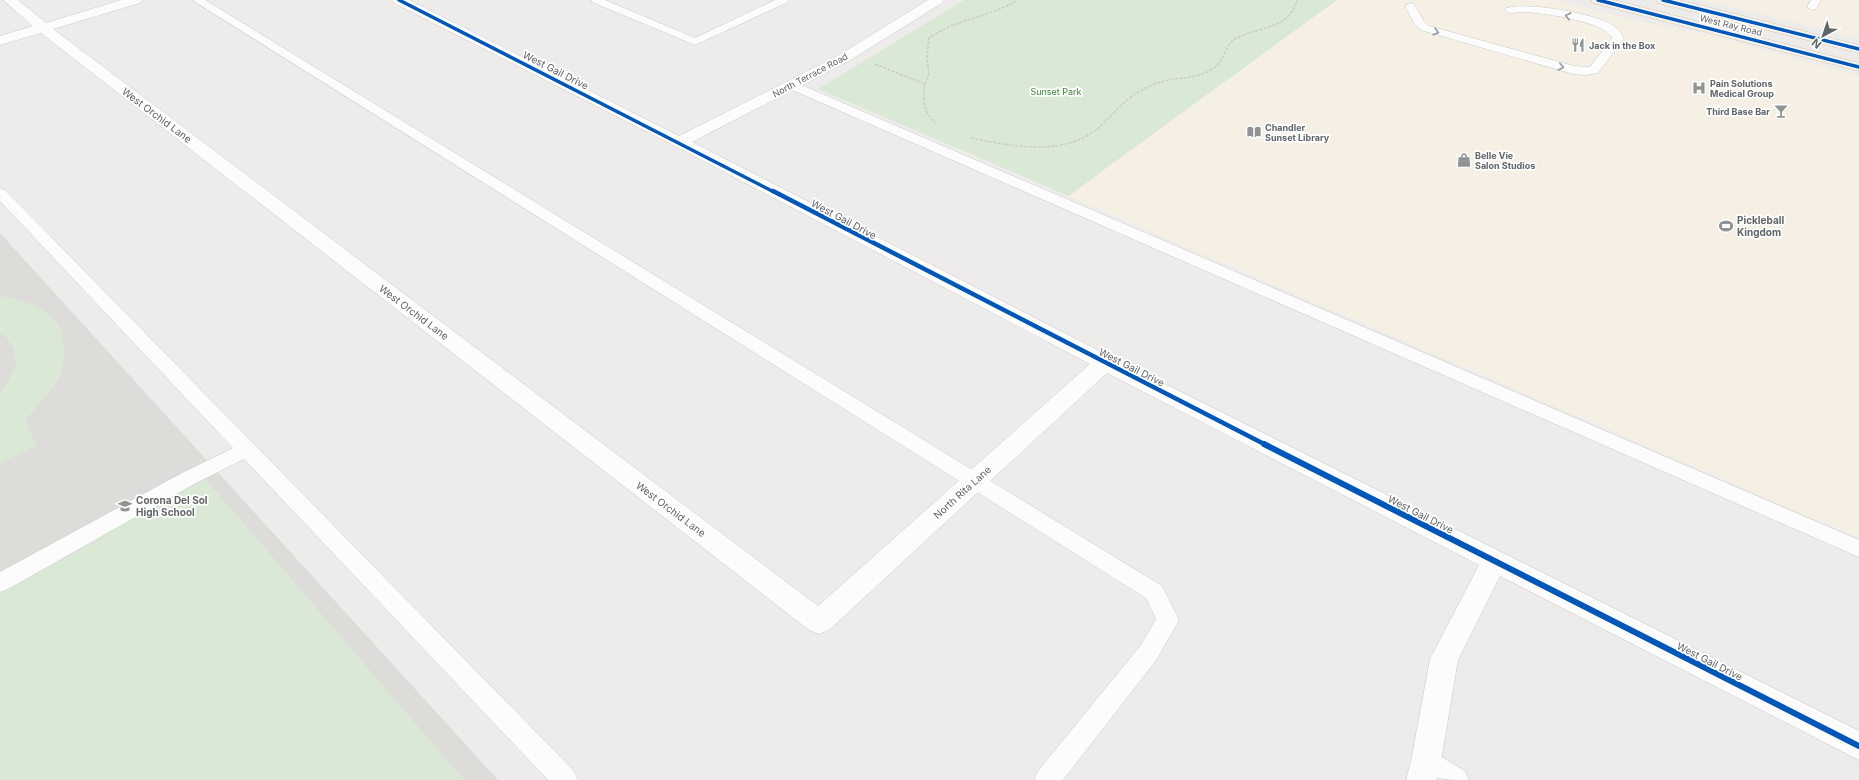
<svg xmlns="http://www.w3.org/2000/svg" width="1859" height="780" font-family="Inter,sans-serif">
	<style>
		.commercial { fill: #f6f0e4 }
		.education { fill: #dedcd8 }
		.green { fill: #dae9d6 }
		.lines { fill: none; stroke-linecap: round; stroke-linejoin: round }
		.lane-casing { stroke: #c9c9c9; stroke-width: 1 }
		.street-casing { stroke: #c9c9c9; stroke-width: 1 }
		.primary-casing { stroke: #d5cab8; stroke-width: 1 }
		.path { stroke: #c8cccb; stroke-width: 1.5; stroke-dasharray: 3 1.5; stroke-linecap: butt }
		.lane { fill: #fcfcfc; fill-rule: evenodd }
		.street { fill: #fcfcfc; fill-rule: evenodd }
		.primary { fill: #f3f0e9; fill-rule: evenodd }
		.cycleway-far2-casing { stroke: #fff; stroke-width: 5 }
		.cycleway-far1-casing { stroke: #fff; stroke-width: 7 }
		.cycleway-casing { stroke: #fff; stroke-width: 8 }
		.cycleway-far2 { stroke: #0057b8; stroke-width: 3.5 }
		.cycleway-far1 { stroke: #0057b8; stroke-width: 4.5 }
		.cycleway { stroke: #0057b8; stroke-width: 6 }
		.oneway { stroke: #96999b }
		.labels { text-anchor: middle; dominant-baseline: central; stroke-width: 3.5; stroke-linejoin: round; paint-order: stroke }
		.far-street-label { font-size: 9px; fill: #5f6467; stroke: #fff }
		.far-poi-label { font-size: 9px; font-weight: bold; fill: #5f6467; stroke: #fff; text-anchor: start }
		.far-park-label { font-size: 9px; fill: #3e8538; stroke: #fff }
		.street-label { font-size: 10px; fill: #5f6467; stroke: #fff }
		.poi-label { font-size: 10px; font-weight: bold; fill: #5f6467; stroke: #fff; text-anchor: start }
	</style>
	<rect width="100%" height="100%" fill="#eeecea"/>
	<g class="commercial">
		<path d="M 1337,0 L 1554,0 L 1641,22 L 1710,35 L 1859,76 L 1859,538 L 1069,196 L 1105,169 Z"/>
		<path d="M 1697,0 L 1859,0 L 1859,38 L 1741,9 Z"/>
	</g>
	<path class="education" d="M 0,233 L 498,780 L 0,780 Z"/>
	<g class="green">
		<path d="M 964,0 L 1337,0 L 1105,169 L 1069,196 L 818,89 Z"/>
		<path d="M 0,296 C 22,300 49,307 60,329 C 63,333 63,340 63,344 C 65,353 64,363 61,372 C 54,389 38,405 26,419 L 29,430 L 37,445 L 0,463 L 0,396 L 16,366 L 14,348 L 5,336 L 0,333 Z"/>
		<path d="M 202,475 L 464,780 L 0,780 L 0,589 Z"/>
	</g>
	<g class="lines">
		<defs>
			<g id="lane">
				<path d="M 192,0 L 205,0 L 1162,586 L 1179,620 L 1157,659 L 1063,780 L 1034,780 L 1038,771 L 1141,645 L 1156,619 L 1146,598 Z"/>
				<path d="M 591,0 L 605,0 L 695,38 L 775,0 L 789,0 L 788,2 L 695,45 L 592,2 Z"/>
				<path d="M 1811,0 L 1821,0 L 1816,9 L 1812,10 L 1807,7 Z"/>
				<path d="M 1410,3 L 1414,4 L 1425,23 L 1429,26 L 1574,66 L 1590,67 L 1612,38 C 1604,21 1546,14 1528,12 C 1521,11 1509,16 1505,10 L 1506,8 C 1529,2 1594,13 1614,26 C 1619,29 1621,33 1624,38 L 1598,73 L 1585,75 L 1573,74 L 1421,30 L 1415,25 L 1405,6 Z"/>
				<path d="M 792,81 L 1859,540 L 1859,557 L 788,88 L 786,85 L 788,82 Z"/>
				<path d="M 0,189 L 5,190 L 574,771 L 578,780 L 548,780 L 244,459 L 196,483 L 8,589 L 0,592 L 0,572 L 182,473 L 233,448 L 0,201 Z"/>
				<path d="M 1426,749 L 1435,753 L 1465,771 L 1469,780 C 1447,780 1424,780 1414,761 L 1417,753 Z"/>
			</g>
			<path id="street" d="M 3,0 L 18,0 L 46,23 L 121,0 L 142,0 L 140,3 L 53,29 L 818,606 L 1090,364 L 673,145 L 394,3 L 392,0 L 409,0 L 679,136 L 839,55 L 928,0 L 944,0 L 942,3 L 849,61 L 692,142 L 1113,358 L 1859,731 L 1859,760 L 1500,576 L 1458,660 L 1441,761 L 1436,780 L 1406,780 L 1411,761 L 1430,659 L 1479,565 L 1107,373 L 829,630 L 819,634 L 809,630 L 41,33 L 0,45 L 0,36 L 33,26 Z"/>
			<g id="primary">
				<path d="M 1591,0 L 1614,0 L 1859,63 L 1859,71 L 1593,3 Z"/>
				<path d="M 1656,0 L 1679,0 L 1859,45 L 1859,53 L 1658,3 Z"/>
			</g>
		</defs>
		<use href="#lane" class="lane-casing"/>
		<use href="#street" class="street-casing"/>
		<use href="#primary" class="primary-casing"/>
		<g class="path">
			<path d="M 875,64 L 925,84 C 923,99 923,112 935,123"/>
			<path d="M 925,84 L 929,74 L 927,57 L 929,38 C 956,19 990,17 1018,0"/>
			<path d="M 971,138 C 1011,146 1062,157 1097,129 C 1112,117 1123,100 1140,91 C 1149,86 1159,82 1169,80 C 1184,77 1202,78 1215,67 C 1224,60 1225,48 1233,40 C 1255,26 1290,31 1297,0"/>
		</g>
		<use href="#lane" class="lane"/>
		<use href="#street" class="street"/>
		<use href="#primary" class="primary"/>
		<defs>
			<g id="cycleway-far2">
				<path d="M 399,0 L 774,192"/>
				<path d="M 1598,0 L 1859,67"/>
				<path d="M 1663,0 L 1859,49"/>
			</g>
			<path id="cycleway-far1" d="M 773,191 L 1266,445"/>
			<path id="cycleway" d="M 1264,444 L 1859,746"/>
		</defs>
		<use href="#cycleway-far2" class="cycleway-far2-casing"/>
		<use href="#cycleway-far1" class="cycleway-far1-casing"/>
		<use href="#cycleway" class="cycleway-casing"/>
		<use href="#cycleway-far2" class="cycleway-far2"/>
		<use href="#cycleway-far1" class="cycleway-far1"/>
		<use href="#cycleway" class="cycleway"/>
	</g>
	<defs><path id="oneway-chevron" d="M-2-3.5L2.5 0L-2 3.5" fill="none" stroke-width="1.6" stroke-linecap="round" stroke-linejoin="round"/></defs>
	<g class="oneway">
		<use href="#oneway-chevron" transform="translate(1568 16) rotate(-167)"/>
		<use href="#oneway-chevron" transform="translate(1436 32) rotate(17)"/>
		<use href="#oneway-chevron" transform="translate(1561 67) rotate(14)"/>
	</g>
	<defs>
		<symbol id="restaurant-bare" viewBox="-9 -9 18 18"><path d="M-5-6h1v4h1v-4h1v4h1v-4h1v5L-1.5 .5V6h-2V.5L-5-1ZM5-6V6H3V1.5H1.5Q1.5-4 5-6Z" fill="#919495" stroke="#fff" stroke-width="2.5" paint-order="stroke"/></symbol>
		<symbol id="hospital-bare" viewBox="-9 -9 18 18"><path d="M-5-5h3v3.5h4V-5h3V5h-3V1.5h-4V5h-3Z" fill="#919495" stroke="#fff" stroke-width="2.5" paint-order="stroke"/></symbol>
		<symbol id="bar-bare" viewBox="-9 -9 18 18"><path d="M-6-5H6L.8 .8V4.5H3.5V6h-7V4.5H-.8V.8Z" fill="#919495" stroke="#fff" stroke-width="2.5" paint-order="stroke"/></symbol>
		<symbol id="library-bare" viewBox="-9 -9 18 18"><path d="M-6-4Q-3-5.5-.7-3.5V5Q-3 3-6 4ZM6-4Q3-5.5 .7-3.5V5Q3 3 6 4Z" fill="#919495" stroke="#fff" stroke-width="2.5" paint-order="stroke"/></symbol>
		<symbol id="shop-bare" viewBox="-9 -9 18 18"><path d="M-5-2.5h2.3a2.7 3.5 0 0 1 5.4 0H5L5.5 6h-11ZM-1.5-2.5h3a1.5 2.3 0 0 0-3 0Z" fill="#919495" stroke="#fff" stroke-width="2.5" paint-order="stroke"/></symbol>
		<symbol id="stadium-bare" viewBox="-9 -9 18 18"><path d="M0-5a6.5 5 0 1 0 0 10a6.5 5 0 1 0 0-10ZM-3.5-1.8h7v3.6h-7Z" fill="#919495" stroke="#fff" stroke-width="2.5" paint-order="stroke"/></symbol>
		<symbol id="school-bare" viewBox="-9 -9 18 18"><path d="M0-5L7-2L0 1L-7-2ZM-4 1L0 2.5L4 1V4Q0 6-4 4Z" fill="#919495" stroke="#fff" stroke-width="2.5" paint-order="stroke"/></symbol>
	</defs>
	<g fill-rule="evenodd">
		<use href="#restaurant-bare" x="1568" y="35" width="20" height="20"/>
		<use href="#hospital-bare" x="1689" y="78" width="20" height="20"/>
		<use href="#bar-bare" x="1771" y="101" width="20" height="20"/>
		<use href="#library-bare" x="1244" y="122" width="20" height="20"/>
		<use href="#shop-bare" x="1454" y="150" width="20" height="20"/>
		<use href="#stadium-bare" x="1716" y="216" width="20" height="20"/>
		<use href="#school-bare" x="115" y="496" width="20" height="20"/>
	</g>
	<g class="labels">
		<g class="far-street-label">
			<text transform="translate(1731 25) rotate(14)">West Ray Road</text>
			<text transform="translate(810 75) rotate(-28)">North Terrace Road</text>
		</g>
		<g class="far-poi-label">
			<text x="1589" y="45">Jack in the Box</text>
			<text x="1710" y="83">Pain Solutions<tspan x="1710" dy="10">Medical Group</tspan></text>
			<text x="1770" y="111" text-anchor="end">Third Base Bar</text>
			<text x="1265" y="127">Chandler<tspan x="1265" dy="10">Sunset Library</tspan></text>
			<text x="1475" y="155">Belle Vie<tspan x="1475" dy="10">Salon Studios</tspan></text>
		</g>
		<g class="far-park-label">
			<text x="1056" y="91">Sunset Park</text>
		</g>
		<g class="street-label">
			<text transform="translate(556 70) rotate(27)">West Gail Drive</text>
			<text transform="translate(157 115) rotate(37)">West Orchid Lane</text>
			<text transform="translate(844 219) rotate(28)">West Gail Drive</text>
			<text transform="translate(414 312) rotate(37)">West Orchid Lane</text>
			<text transform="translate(1132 367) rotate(27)">West Gail Drive</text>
			<text transform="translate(962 492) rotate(-42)">North Rita Lane</text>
			<text transform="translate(671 509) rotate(37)">West Orchid Lane</text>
			<text transform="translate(1421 514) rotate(27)">West Gail Drive</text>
			<text transform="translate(1710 661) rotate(27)">West Gail Drive</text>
		</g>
		<g class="poi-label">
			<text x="1737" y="220">Pickleball<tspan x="1737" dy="12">Kingdom</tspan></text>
			<text x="136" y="500">Corona Del Sol<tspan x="136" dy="12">High School</tspan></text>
		</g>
	</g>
	<g transform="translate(1823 36) rotate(220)" stroke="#ffffff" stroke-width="3" paint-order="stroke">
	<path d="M0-3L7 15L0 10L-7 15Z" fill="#5f6467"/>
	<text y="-6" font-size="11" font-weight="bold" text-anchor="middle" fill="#5f6467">N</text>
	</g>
</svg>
